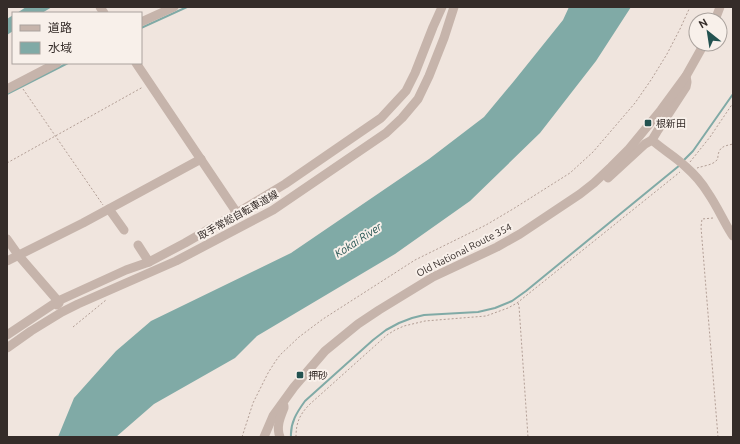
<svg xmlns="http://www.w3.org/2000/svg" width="740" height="444" font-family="Ubuntu,'Noto Sans JP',sans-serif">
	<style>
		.water { fill: #80aaa6 }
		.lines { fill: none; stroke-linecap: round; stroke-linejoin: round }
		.stream { stroke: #80aaa6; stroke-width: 2 }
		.path { stroke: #b29e95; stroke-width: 1; stroke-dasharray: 2 2; stroke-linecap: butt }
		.minor { stroke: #c6b4ab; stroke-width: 9 }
		.poi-dot { fill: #235250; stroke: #f8f0ea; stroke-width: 1.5 }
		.labels { text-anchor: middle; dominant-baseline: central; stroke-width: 4; stroke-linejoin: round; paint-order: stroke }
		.poi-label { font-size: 10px; fill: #352c29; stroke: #f8f0ea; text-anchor: start }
		.street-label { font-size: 10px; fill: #352c29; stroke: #f8f0ea }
		.water-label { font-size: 11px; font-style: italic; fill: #235250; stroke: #f8f0ea }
	</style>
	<rect width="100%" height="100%" fill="#f0e5de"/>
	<g class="water">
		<path d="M 26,7 L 52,7 L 42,13 L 17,13 Z"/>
		<path d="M 569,7 L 631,7 L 596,61 L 540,133 L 470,201 L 395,254 L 257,336 L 235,358 L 154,404 L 116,437 L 58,437 L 74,398 L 116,351 L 151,321 L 291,253 L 429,159 L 484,117 L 514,81 L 563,20 Z"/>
		<path d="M 13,15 L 13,31 L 7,35 L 7,19 Z"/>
	</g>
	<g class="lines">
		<g class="stream">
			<path d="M 141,28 L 187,7"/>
			<path d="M 7,94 L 68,63"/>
			<path d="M 684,160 L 693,151 L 733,94"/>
			<path d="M 291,437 C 290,423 297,412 305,401 L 373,340 L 386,330 L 399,323 L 412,318 L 424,315 L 478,312 L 495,308 L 512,301 L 526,291 L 680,165"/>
		</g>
		<g class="path">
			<path d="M 23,89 L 103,205"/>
			<path d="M 690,162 L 710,137 L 733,103"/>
			<path d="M 7,163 L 143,87"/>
			<path d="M 697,168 C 703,166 712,165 716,161 C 718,159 718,157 718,155 C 720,146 725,146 733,144"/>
			<path d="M 713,218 L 702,219 L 701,227 L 718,437"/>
			<path d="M 518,303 L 519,306 L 528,437"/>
			<path d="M 73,327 L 106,300"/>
			<path d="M 242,437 L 253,403 L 268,373 L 275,362 L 280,355 L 299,337 L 323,319 L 415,260 L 486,225 L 513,209 L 570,173 L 593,152 L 635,103 L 651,80 L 667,54 L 680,29 L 690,7"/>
			<path d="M 296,437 C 296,422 300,414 310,404 L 387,335 L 395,330 L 404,326 L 425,321 L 486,316 L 508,308 L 517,303 L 680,172"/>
		</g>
		<g class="minor">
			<path d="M 100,7 L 104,13"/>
			<path d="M 715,20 L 720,7"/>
			<path d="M 141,22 L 174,7"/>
			<path d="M 136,63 L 237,213"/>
			<path d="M 686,76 L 687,82 L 686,87 L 658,130 L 652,140 C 663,150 676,157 686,167 C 694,174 702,183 708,193 C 717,206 723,220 731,233 L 733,236"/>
			<path d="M 7,89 L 57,63"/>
			<path d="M 608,178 L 645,144 L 652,140"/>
			<path d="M 109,209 L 124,230"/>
			<path d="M 7,239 L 19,256 L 58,301 L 59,303 L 57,305"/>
			<path d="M 138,245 L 149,262"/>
			<path d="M 7,261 L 83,223 L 201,159"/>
			<path d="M 7,335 L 58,301 L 126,270 L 149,262 L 185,243 L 237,213 L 285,184 L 381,118 L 406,91 L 415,73 L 433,27 L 442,7"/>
			<path d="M 7,348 L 31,331 L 62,312 L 78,304 L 176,261 L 273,210 L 386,133 L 402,118 L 418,99 L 429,76 L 444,38 L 454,7"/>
			<path d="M 264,437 L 273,416 L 294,387 L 325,351 L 358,324 L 379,310 L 433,277 L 497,247 L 520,234 L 580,194 L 594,183 L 611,167 L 628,150 L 661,110 L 686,76 L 704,44"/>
			<path d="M 280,437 C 276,427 280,418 284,408 L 284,406"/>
		</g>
	</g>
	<g class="poi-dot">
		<rect x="644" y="119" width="8" height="8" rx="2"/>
		<rect x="296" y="371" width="8" height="8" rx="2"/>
	</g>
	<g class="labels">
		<g class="poi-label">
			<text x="656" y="123">根新田</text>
			<text x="308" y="375">押砂</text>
		</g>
		<g class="street-label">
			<text transform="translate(238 215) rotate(-29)">取手常総自転車道線</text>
			<text transform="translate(464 250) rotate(-27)">Old National Route 354</text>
		</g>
		<g class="water-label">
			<text transform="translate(358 240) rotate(-33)">Kokai River</text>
		</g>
	</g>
	<rect width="740" height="444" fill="none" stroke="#352c29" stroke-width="16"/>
	<rect x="12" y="12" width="130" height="52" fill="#f8f0ea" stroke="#aaa29d"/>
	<rect x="20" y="25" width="20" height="6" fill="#c6b4ab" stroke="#aaa29d"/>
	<text x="48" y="32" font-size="12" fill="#352c29">道路</text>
	<rect x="20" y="42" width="20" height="12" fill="#80aaa6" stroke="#aaa29d"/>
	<text x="48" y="52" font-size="12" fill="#352c29">水域</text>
	<g transform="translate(708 32) rotate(330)"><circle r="19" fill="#f8f0ea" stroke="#aaa29d"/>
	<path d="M0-3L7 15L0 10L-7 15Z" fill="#235250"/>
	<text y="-6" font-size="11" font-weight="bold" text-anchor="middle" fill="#352c29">N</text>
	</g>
</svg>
